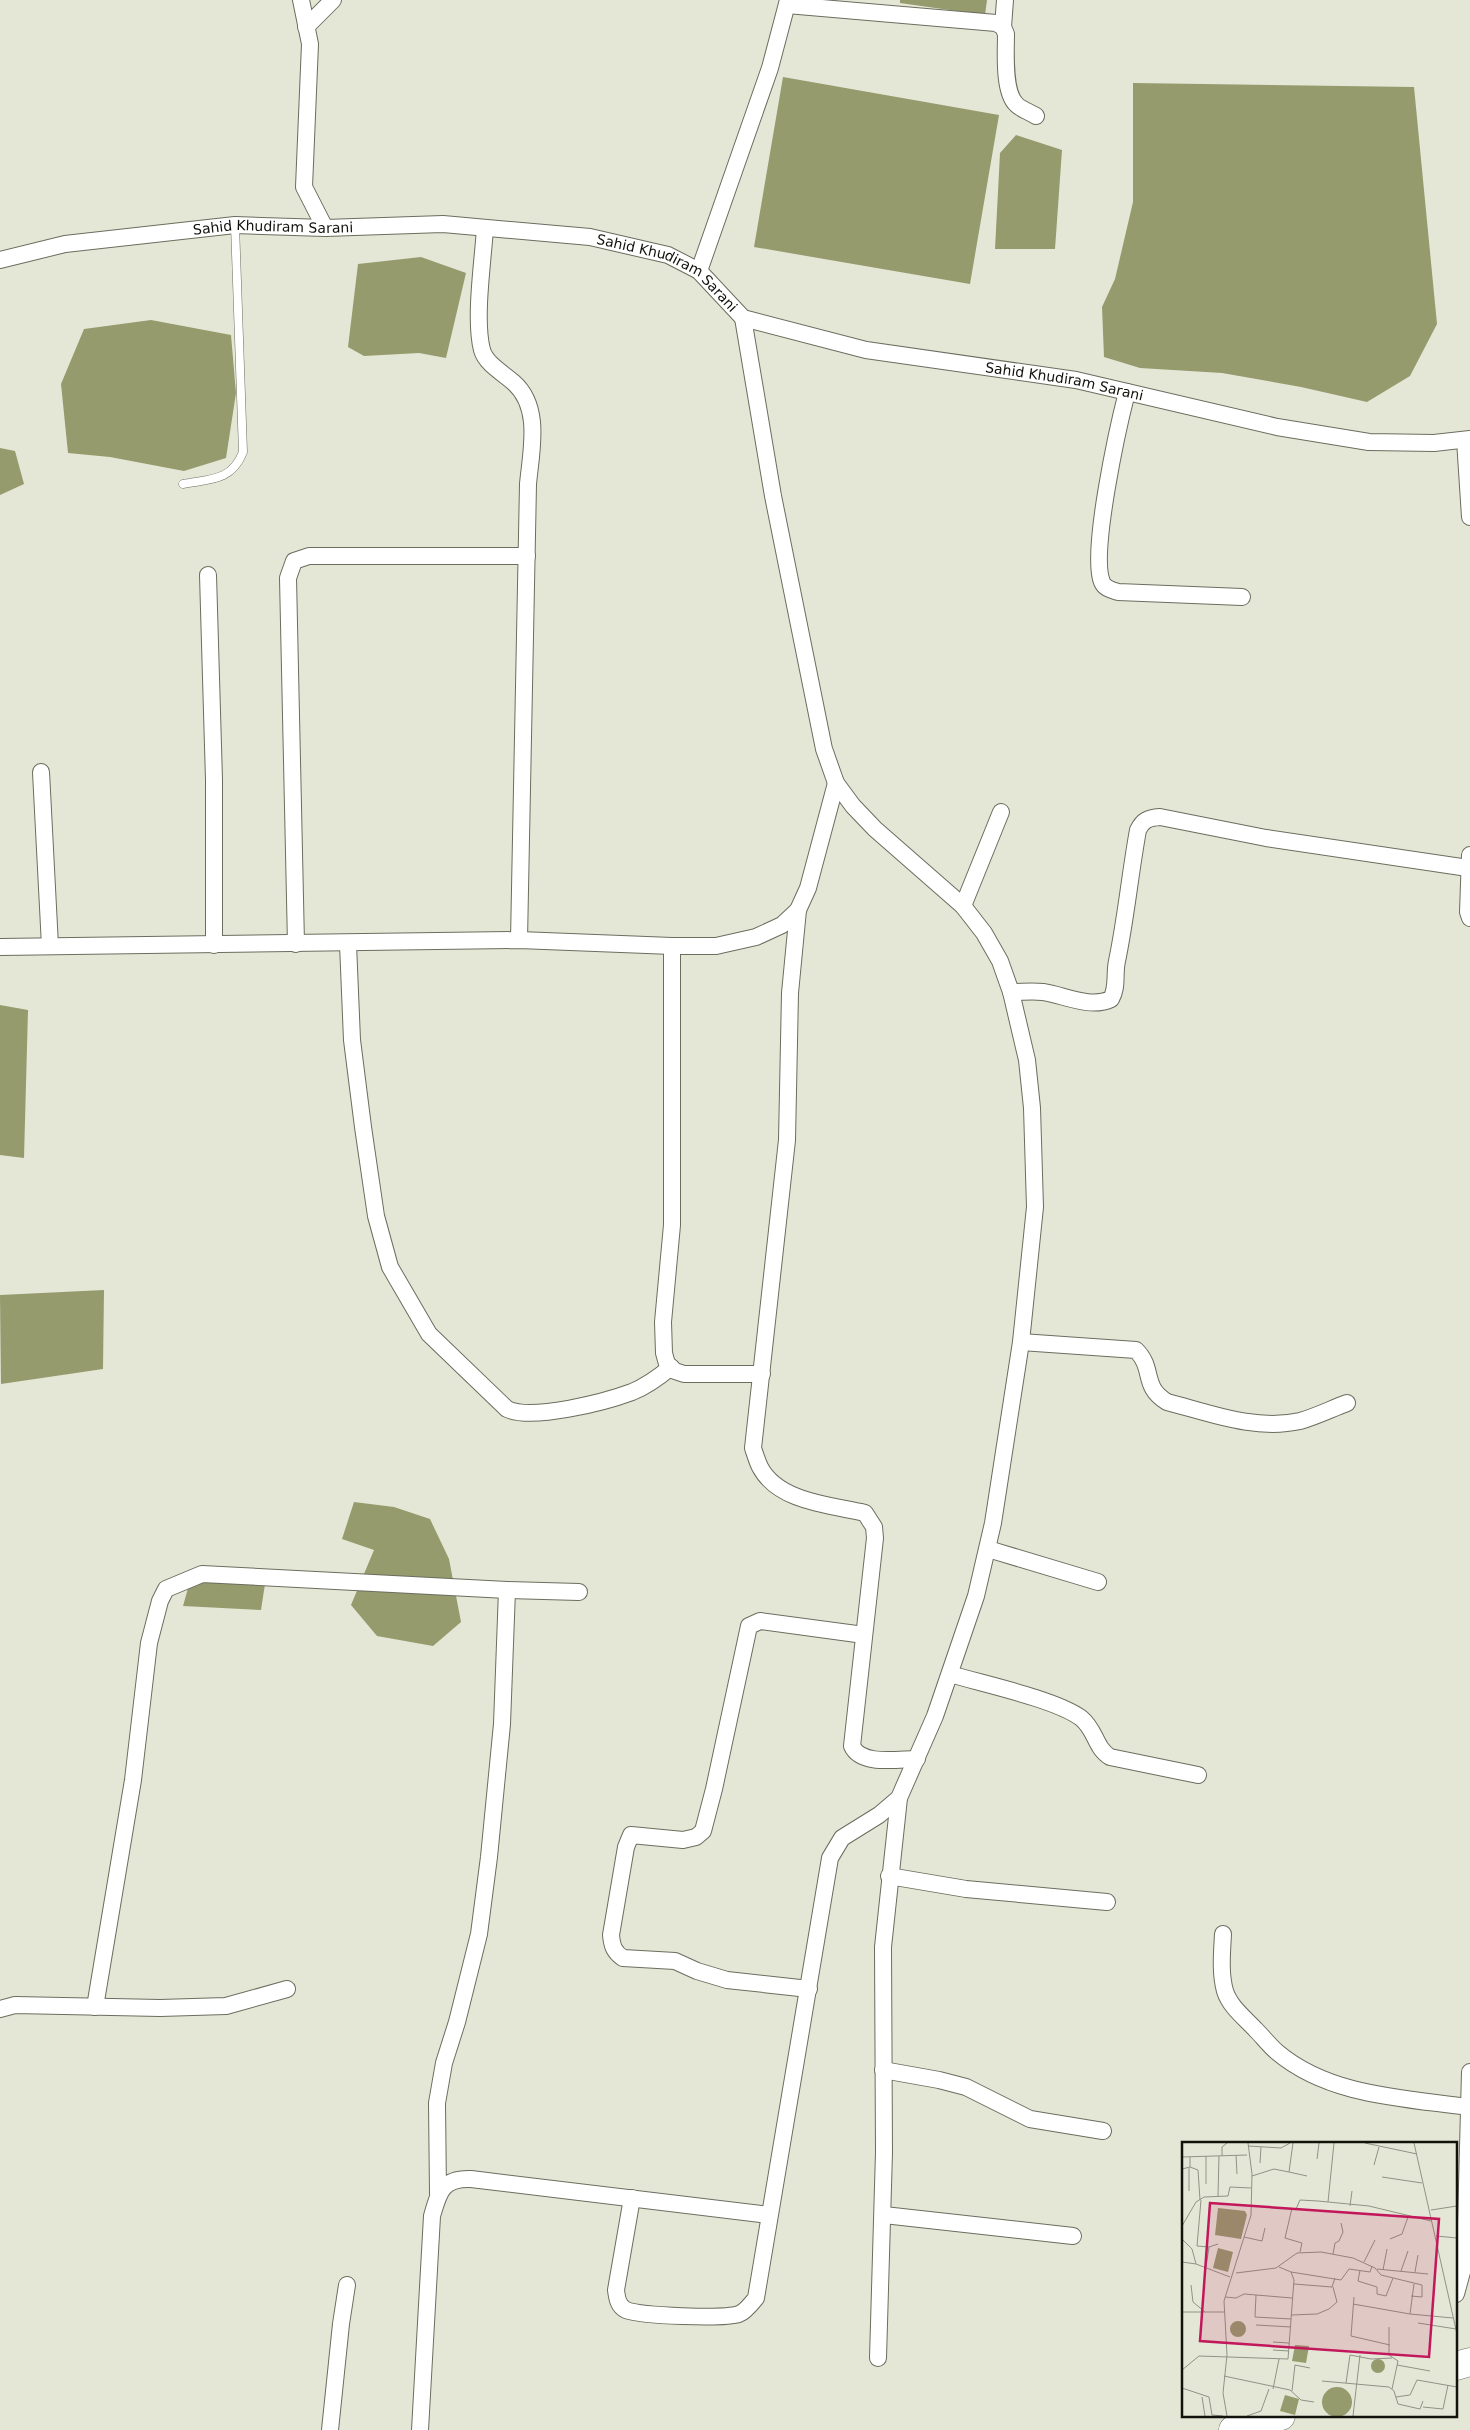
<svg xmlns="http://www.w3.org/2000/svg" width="1470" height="2430" font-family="'DejaVu Sans',sans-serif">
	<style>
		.water { fill: #959b6d }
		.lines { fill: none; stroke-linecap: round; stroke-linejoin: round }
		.lane-casing { stroke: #6b6d5e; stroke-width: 9 }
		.street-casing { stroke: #6b6d5e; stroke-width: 18 }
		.highway-casing { stroke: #6b6d5e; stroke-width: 29 }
		.lane { stroke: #fff; stroke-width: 8 }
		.street { stroke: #fff; stroke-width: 16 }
		.highway { stroke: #fff; stroke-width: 28 }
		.labels { text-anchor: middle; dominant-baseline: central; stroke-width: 4; stroke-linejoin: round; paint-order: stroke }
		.street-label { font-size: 14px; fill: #11120c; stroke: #f2f5e3 }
		.inset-road { fill: none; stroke: #909285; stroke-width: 1 }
		.view { fill: #c2185b; fill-opacity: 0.15; stroke: #c2185b; stroke-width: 2.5 }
		.inset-edge { fill: none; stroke: #11120c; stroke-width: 2.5 }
	</style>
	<rect width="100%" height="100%" fill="#e5e7d6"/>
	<g class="water">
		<path d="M 900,0 L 987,0 L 985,15 L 900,3 Z"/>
		<path d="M 783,77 L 999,115 L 970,284 L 754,247 Z"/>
		<path d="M 1133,83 L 1414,87 L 1437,324 L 1410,376 L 1367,402 L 1301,387 L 1222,373 L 1140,368 L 1104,357 L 1102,307 L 1115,279 L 1133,202 Z"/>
		<path d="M 1016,135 L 1062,150 L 1055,249 L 995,249 L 1000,153 Z"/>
		<path d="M 421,257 L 466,273 L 446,358 L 419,353 L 364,356 L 348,347 L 358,264 Z"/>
		<path d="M 151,320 L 231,335 L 236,393 L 226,458 L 184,471 L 110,457 L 68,453 L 61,384 L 84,329 Z"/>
		<path d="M 0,448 L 15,451 L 24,484 L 0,495 Z"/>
		<path d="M 0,1005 L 28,1010 L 24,1158 L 0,1155 Z"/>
		<path d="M 104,1290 L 103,1369 L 1,1384 L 0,1295 Z"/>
		<path d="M 354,1502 L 394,1507 L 430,1519 L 449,1559 L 461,1622 L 433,1646 L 377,1636 L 351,1605 L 374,1550 L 342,1539 Z"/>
		<path d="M 192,1574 L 265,1584 L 261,1610 L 183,1606 Z"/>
	</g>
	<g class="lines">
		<defs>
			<path id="lane" d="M 183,484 C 210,479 232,481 243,452 L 235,225"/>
			<g id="street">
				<path d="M 301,0 L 310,44 L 304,187 L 325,228"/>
				<path d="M 787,5 L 996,23 L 1003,27 L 1006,34 C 1006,51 1003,91 1016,104 C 1020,109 1030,112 1036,116"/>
				<path d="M 306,27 L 333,0"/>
				<path d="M 1003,27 L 1005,0"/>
				<path d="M 485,228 C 483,261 474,319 482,350 C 486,364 503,373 513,382 C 542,407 531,451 528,484 L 519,940"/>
				<path id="s1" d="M 0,260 L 65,244 L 235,225 L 325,228 L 443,224 L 590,237 L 668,255 L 699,271 L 743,318 L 866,350 L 1076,380 L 1277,427 L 1369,442 L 1434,443 L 1470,439"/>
				<path d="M 699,271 L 770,68 L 788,0"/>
				<path d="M 1127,392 C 1118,427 1090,553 1102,582 C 1105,589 1112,590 1118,592 L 1242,597"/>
				<path d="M 1465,440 L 1470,517"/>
				<path d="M 208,575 L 214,780 L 214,945"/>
				<path d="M 41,772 L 50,946"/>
				<path d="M 1470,855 L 1468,912 L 1470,918"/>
				<path d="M 963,906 L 1001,812"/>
				<path d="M 798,910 L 790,993 L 787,1140 L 753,1448 C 755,1454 757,1461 760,1467 C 778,1502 831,1505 865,1513 L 874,1527 L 875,1538 L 852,1746 C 861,1766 898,1759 917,1759"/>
				<path d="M 296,944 L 288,578 L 294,561 L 309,556 L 527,556"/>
				<path d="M 348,944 L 352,1040 L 363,1127 L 376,1216 L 390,1267 L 429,1334 L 507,1409 C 532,1421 605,1402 632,1392 C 647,1386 659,1377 671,1367"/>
				<path d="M 672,946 L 672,1225 L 663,1322 L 664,1353 L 667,1364 L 675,1371 L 684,1374 L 762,1374"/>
				<path d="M 0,947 L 519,940 L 672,946 L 716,946 L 756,937 L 782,925 L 798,910 L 808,888 L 836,783"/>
				<path d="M 1011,992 C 1022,992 1033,991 1043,992 C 1064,995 1090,1009 1111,999 C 1118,987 1114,974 1117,961 C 1126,918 1130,874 1138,830 C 1143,820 1148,818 1160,817 L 1266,838 L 1468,868"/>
				<path d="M 1021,1342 L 1136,1350 C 1155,1369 1141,1386 1167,1402 C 1210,1413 1255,1431 1300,1421 C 1315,1417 1331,1409 1347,1403"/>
				<path d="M 988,1549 L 1098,1582"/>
				<path d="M 950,1674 C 983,1684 1055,1699 1081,1718 C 1096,1730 1095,1748 1110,1757 L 1198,1775"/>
				<path d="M 889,1876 L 966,1889 L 1107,1902"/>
				<path d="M 1223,1934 C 1222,1953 1220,1973 1225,1991 C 1230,2007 1245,2018 1256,2030 C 1263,2037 1269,2045 1277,2052 C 1329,2096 1403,2098 1468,2107"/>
				<path d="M 809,1989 L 727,1980 L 697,1971 L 675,1961 L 623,1958 C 614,1952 612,1946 611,1935 L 626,1847 L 631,1835 L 683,1840 L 696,1837 L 703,1831 L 714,1789 L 749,1626 L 760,1621 L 864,1635"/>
				<path d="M 95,2007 L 133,1780 L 149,1643 L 160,1601 L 166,1589 L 202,1574 L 507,1590 L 579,1592"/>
				<path d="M 0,2009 L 15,2005 L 160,2008 L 226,2006 L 287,1989"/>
				<path d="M 883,2070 L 939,2080 L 966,2087 L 1030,2119 L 1103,2131"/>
				<path d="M 438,2194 L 437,2103 L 444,2063 L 457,2022 L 479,1934 L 489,1857 L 502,1724 L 507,1590"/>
				<path d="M 632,2198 L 616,2290 C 617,2298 618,2306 626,2310 C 641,2316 724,2319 739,2314 C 745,2312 752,2303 756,2298 L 830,1858 L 842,1838 L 879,1815 L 899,1798 L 935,1716 L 976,1596 L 993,1523 L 1021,1342 L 1035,1207 L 1032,1108 L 1027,1060 L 1011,992 L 1000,961 L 984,933 L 963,906 L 875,829 L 853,806 L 836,783 L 824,749 L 773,496 L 743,318"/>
				<path d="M 884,2215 L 1073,2236"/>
				<path d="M 1456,2294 L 1465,2261 L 1470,2072"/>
				<path d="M 878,2358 L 884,2152 L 883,1947 L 899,1798"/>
				<path d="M 330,2430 L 341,2324 L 347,2285"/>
				<path d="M 420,2430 L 432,2216 C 439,2192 442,2178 471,2179 L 769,2215"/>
			</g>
			<g id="highway">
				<path d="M 1456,2366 L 1470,2362"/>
				<path d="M 1233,2430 L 1281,2416"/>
			</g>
		</defs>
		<use href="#lane" class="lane-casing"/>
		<use href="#street" class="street-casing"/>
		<use href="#highway" class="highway-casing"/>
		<use href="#lane" class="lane"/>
		<use href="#street" class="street"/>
		<use href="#highway" class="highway"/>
	</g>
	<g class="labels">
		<g class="street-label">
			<text stroke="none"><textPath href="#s1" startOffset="276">Sahid Khudiram Sarani</textPath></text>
			<text stroke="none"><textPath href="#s1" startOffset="681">Sahid Khudiram Sarani</textPath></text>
			<text stroke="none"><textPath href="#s1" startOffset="1101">Sahid Khudiram Sarani</textPath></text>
		</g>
	</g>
	<g transform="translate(1182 2142)">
		<rect width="275" height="275" fill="#e5e7d6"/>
		<path d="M 36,66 L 63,69 L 65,73 L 59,97 L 33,93 ZM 36,106 L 51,110 L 46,130 L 31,126 ZM48 187a8 8 0 1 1 16 0a8 8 0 1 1-16 0ZM 113,203 L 127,204 L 124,221 L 110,219 ZM189 224a7 7 0 1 1 14 0a7 7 0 1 1-14 0ZM140 260a15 15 0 1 1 30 0a15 15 0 1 1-30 0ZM 103,253 L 117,257 L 113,273 L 98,269 Z" fill="#959b6d"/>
		<path class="inset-road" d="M 183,1 L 235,12M 232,1 L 275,192M 66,4 L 99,6 L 108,1M 54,13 L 55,32M 24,14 L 24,42M 40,14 L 40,5 L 45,1M 0,15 L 65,13M 135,17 L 137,1M 78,21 L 79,5M 192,23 L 197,5M 8,25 L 16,28 L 18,58M 7,26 L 7,49M 0,27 L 8,25 L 8,15M 107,30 L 125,34M 70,34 L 92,27 L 107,30 L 111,1M 200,35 L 240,41M 36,54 L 37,14M 19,58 L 15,104 L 27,105M 146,60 L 152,1M 69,64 L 114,67 L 118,58 L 136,59 L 187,64 L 249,79M 168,64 L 170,49M 110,66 L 103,96 L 120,101 L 118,110M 249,68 L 275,64M 0,84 L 14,60 L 22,55 L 46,54 L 48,45 L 69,46M 254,94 L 275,96M 62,95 L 80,99 L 83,86M 0,97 L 10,107 L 14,122M 208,97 L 220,92 L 226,75M 151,112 L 153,101 L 157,99 L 161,90 L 159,81M 0,120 L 14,122 L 48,135M 182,120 L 193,98M 24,125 L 27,105 L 36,102M 195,127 L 246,132M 178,128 L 176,139 L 195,145 L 195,152 L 204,154 L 211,136M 201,128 L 205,107M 219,129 L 226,109M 109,130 L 159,138 L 167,127 L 188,130 L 190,124M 233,130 L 236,113M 54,131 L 94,126 L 115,111 L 139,110 L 171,116 L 193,126 L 199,133 L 240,143 L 240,155 L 229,154M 112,142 L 150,145 L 153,136M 232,142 L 228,172 L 271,176M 9,143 L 11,160 L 23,170M 74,153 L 73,175 L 109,177M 43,155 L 54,156 L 62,152 L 110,156M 172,155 L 169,194 L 208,203M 171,162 L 228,172M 0,170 L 42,170M 109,173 L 135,172 L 147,167 L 155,160 L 151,145M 236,181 L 274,187M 74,183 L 109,185M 207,185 L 207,213 L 216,219 L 210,247M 91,200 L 107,201M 91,208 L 107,209M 215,223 L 248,229M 0,228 L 17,214 L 106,217 L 112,138 L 109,130 L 97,125M 42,234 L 108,248 L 119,258 L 132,260M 140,239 L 207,245 L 212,249 L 216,262 L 238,267 L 241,259M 164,241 L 168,213 L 189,217 L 210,216M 0,246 L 27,255 L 30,273 L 41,274M 91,247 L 97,217M 110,249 L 113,223 L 128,226M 20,255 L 23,274M 214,255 L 228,253 L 235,238 L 275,245M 241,265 L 261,267 L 266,243M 45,274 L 41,251 L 45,213 L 42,159 L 69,73 L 70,32 L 66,1M 65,274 L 79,269 L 87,247M 171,274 L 178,213"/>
		<path class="view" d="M 28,61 L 257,77 L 247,215 L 18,199 Z"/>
		<rect width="275" height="275" class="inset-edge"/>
	</g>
</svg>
